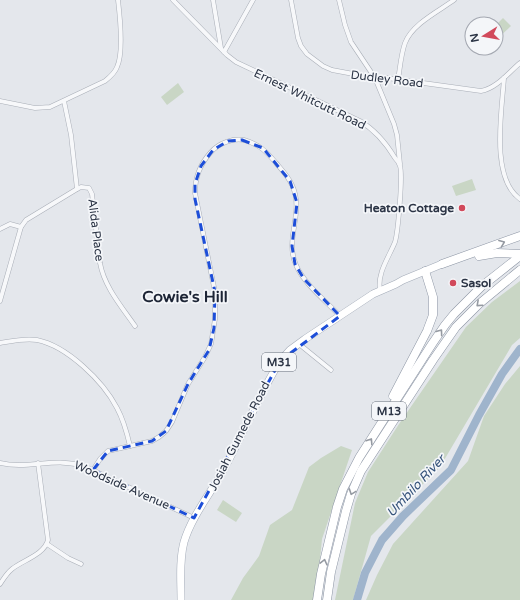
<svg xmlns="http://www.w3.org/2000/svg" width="520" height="600" font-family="'Varela Round',sans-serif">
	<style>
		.green { fill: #c9d6c5 }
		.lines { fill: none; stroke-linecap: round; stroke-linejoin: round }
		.river { stroke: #9fb4cc; stroke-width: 8 }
		.minor-casing { stroke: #a9aeb7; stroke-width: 5 }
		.primary-casing { stroke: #a3abb8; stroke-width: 8 }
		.motorway-casing { stroke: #8b94a3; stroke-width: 9 }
		.minor { stroke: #f7f8fa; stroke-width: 4 }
		.primary { stroke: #fff; stroke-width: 7 }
		.motorway { stroke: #fff; stroke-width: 8 }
		.oneway { stroke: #959aa2 }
		.marked { fill: none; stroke: #1d4ed8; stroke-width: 3; stroke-dasharray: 8 5; stroke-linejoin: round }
		.poi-dot { fill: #d1495b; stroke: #f4f6f9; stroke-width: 1.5 }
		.labels { text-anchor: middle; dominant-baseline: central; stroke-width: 3.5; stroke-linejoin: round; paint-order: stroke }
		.shield { fill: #f4f6f9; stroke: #676e7b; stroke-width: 1 }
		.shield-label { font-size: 11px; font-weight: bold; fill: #2b3445 }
		.street-label { font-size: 12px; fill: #2b3445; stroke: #f4f6f9 }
		.poi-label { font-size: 12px; font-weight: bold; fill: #2b3445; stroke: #f4f6f9; text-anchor: end }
		.water-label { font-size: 13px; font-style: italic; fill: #34527a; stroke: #f4f6f9 }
		.district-label { font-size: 16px; font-weight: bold; fill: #1d2536; stroke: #f4f6f9 }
	</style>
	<rect width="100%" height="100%" fill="#e4e7ec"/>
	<g class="green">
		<path d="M 503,18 L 511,26 L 496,40 L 496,25 Z"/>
		<path d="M 178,83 L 184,92 L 167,105 L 161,97 Z"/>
		<path d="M 472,179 L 476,190 L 456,196 L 452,186 Z"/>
		<path d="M 520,281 L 520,338 L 512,345 L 440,467 L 371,536 L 353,600 L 335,600 L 355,503 L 368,472 L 399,424 L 466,327 L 492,302 Z"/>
		<path d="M 520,366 L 520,600 L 366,600 L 377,575 L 393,544 L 468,461 L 484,416 L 505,384 Z"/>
		<path d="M 341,446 L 352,450 L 322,539 L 316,600 L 231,600 L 243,578 L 259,556 L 270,525 L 292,510 L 309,467 L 321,458 Z"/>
		<path d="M 223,500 L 242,513 L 236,522 L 217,510 Z"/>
	</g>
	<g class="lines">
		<path class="river" d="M 357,600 L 365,573 L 382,540 L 403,516 L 451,470 L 479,415 L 502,374 L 520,349"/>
		<defs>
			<g id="minor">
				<path d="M 173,0 L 227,55 L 236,62 L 360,121 C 375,130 386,143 395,158 C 397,160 399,163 400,166 C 403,175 398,232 395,242 C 389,257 377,273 380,290"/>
				<path d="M 213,0 L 221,48"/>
				<path d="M 291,0 L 298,38 L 301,46 L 307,54 L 323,66 L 332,70 L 375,78 L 387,78 L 481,91 C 497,88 508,73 520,63"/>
				<path d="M 339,0 L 345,25 L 351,42 L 375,78 L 394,124 L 397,135 L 400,164"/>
				<path d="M 224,52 L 253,0"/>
				<path d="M 504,78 C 502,110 490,178 520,199"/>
				<path d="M 398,80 C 400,68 401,54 405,43 C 412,24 439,11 454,0"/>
				<path d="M 0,101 L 35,108 L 50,107 L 105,81 C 110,77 115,73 117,67 C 124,52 120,17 118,0"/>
				<path d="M 64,101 L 71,135 L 77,189"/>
				<path d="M 0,229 L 10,224 L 21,227"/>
				<path d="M 0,301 L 21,227 L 26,220 L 77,189 L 81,187 L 89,188 L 92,194 L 100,263 C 104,286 121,306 135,326"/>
				<path d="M 0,343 C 12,341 24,338 37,340 C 67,346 103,381 117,408 C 123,419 127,433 130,446"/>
				<path d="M 299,344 L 331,370"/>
				<path d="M 0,463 C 29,470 57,456 86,467 L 194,518"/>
				<path d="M 93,470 L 100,459 L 108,451 L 152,441 L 159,437 L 166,431 L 172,422 L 188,384 L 205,357 L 211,344 L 215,319 L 215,292 L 195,193 C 195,177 200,164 211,152 C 219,143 233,138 244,140 C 259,144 267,152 276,163 C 282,170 288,176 292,185 C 305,212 284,238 296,265 C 304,284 326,301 340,316"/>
				<path d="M 47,544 L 68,558 L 81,564"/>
				<path d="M 0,584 C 4,578 7,573 12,569 C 23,560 44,555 48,540 L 38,463"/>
			</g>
			<path id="primary" d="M 181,600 C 181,581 179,561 184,542 C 192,515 212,492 225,467 C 244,432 259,395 280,361 L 290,350 L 305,339 L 373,294 L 396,284 L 403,280 L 442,264"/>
			<g id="motorway">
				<path d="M 479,256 L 497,253 L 520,254"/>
				<path d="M 442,264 L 520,236"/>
				<path d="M 393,396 L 427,331 L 433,315 L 433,297 L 425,271"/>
				<path d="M 317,600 L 321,574 L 337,507 L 343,489 L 359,458 L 432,344 L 445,325 L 454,314 L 482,286 L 520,256"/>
				<path d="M 327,600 L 331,572 L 346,511 L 351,494 L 361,471 L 433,360 L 456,327 L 479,304 L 520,270"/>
			</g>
		</defs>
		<use href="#minor" class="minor-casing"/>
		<use href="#primary" class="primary-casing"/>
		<use href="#motorway" class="motorway-casing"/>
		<use href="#minor" class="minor"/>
		<use href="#primary" class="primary"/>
		<use href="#motorway" class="motorway"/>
	</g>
	<defs><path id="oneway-chevron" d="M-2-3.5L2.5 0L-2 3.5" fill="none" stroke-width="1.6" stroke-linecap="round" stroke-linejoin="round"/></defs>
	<g class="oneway">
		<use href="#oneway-chevron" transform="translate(502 243) rotate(-21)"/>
		<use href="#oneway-chevron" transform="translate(479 304) rotate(138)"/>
		<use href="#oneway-chevron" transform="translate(440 332) rotate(-54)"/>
		<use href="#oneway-chevron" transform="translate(370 441) rotate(-57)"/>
		<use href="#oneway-chevron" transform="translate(352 492) rotate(110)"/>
		<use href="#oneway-chevron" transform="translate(324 562) rotate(-76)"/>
	</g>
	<path class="marked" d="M 242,140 L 263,148 L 290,181 L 297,203 L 292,246 L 295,264 L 304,279 L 340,316 L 280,361 L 194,518 L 93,470 L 108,451 L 152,441 L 166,431 L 188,384 L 209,350 L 214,328 L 215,292 L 195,199 L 195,184 L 201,166 L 213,150 L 228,141 Z"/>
	<g class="poi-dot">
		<circle cx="462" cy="208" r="4"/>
		<circle cx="453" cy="283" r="4"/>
	</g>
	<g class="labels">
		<g class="shield">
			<rect x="262" y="353" width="34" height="18" rx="3"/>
			<rect x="372" y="402" width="34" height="18" rx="3"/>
		</g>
		<g class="shield-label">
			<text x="279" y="362">M31</text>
			<text x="389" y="411">M13</text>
		</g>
		<g class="street-label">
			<text transform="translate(387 79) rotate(7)">Dudley Road</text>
			<text transform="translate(310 99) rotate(26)">Ernest Whitcutt Road</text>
			<text transform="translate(96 230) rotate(83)">Alida Place</text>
			<text transform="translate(239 436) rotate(-63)">Josiah Gumede Road</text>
			<text transform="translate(122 485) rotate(24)">Woodside Avenue</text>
		</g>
		<g class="poi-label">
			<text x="454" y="208">Heaton Cottage</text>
			<text x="461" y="283" text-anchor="start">Sasol</text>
		</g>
		<g class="water-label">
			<text transform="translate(416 486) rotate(-47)">Umbilo River</text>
		</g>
		<g class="district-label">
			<text x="185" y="297">Cowie's Hill</text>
		</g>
	</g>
	<g transform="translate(484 36) rotate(259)"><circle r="19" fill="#f4f6f9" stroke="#a4a8b1"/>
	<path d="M0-3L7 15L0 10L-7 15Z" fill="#d1495b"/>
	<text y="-6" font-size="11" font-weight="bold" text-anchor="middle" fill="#2b3445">N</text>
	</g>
</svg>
